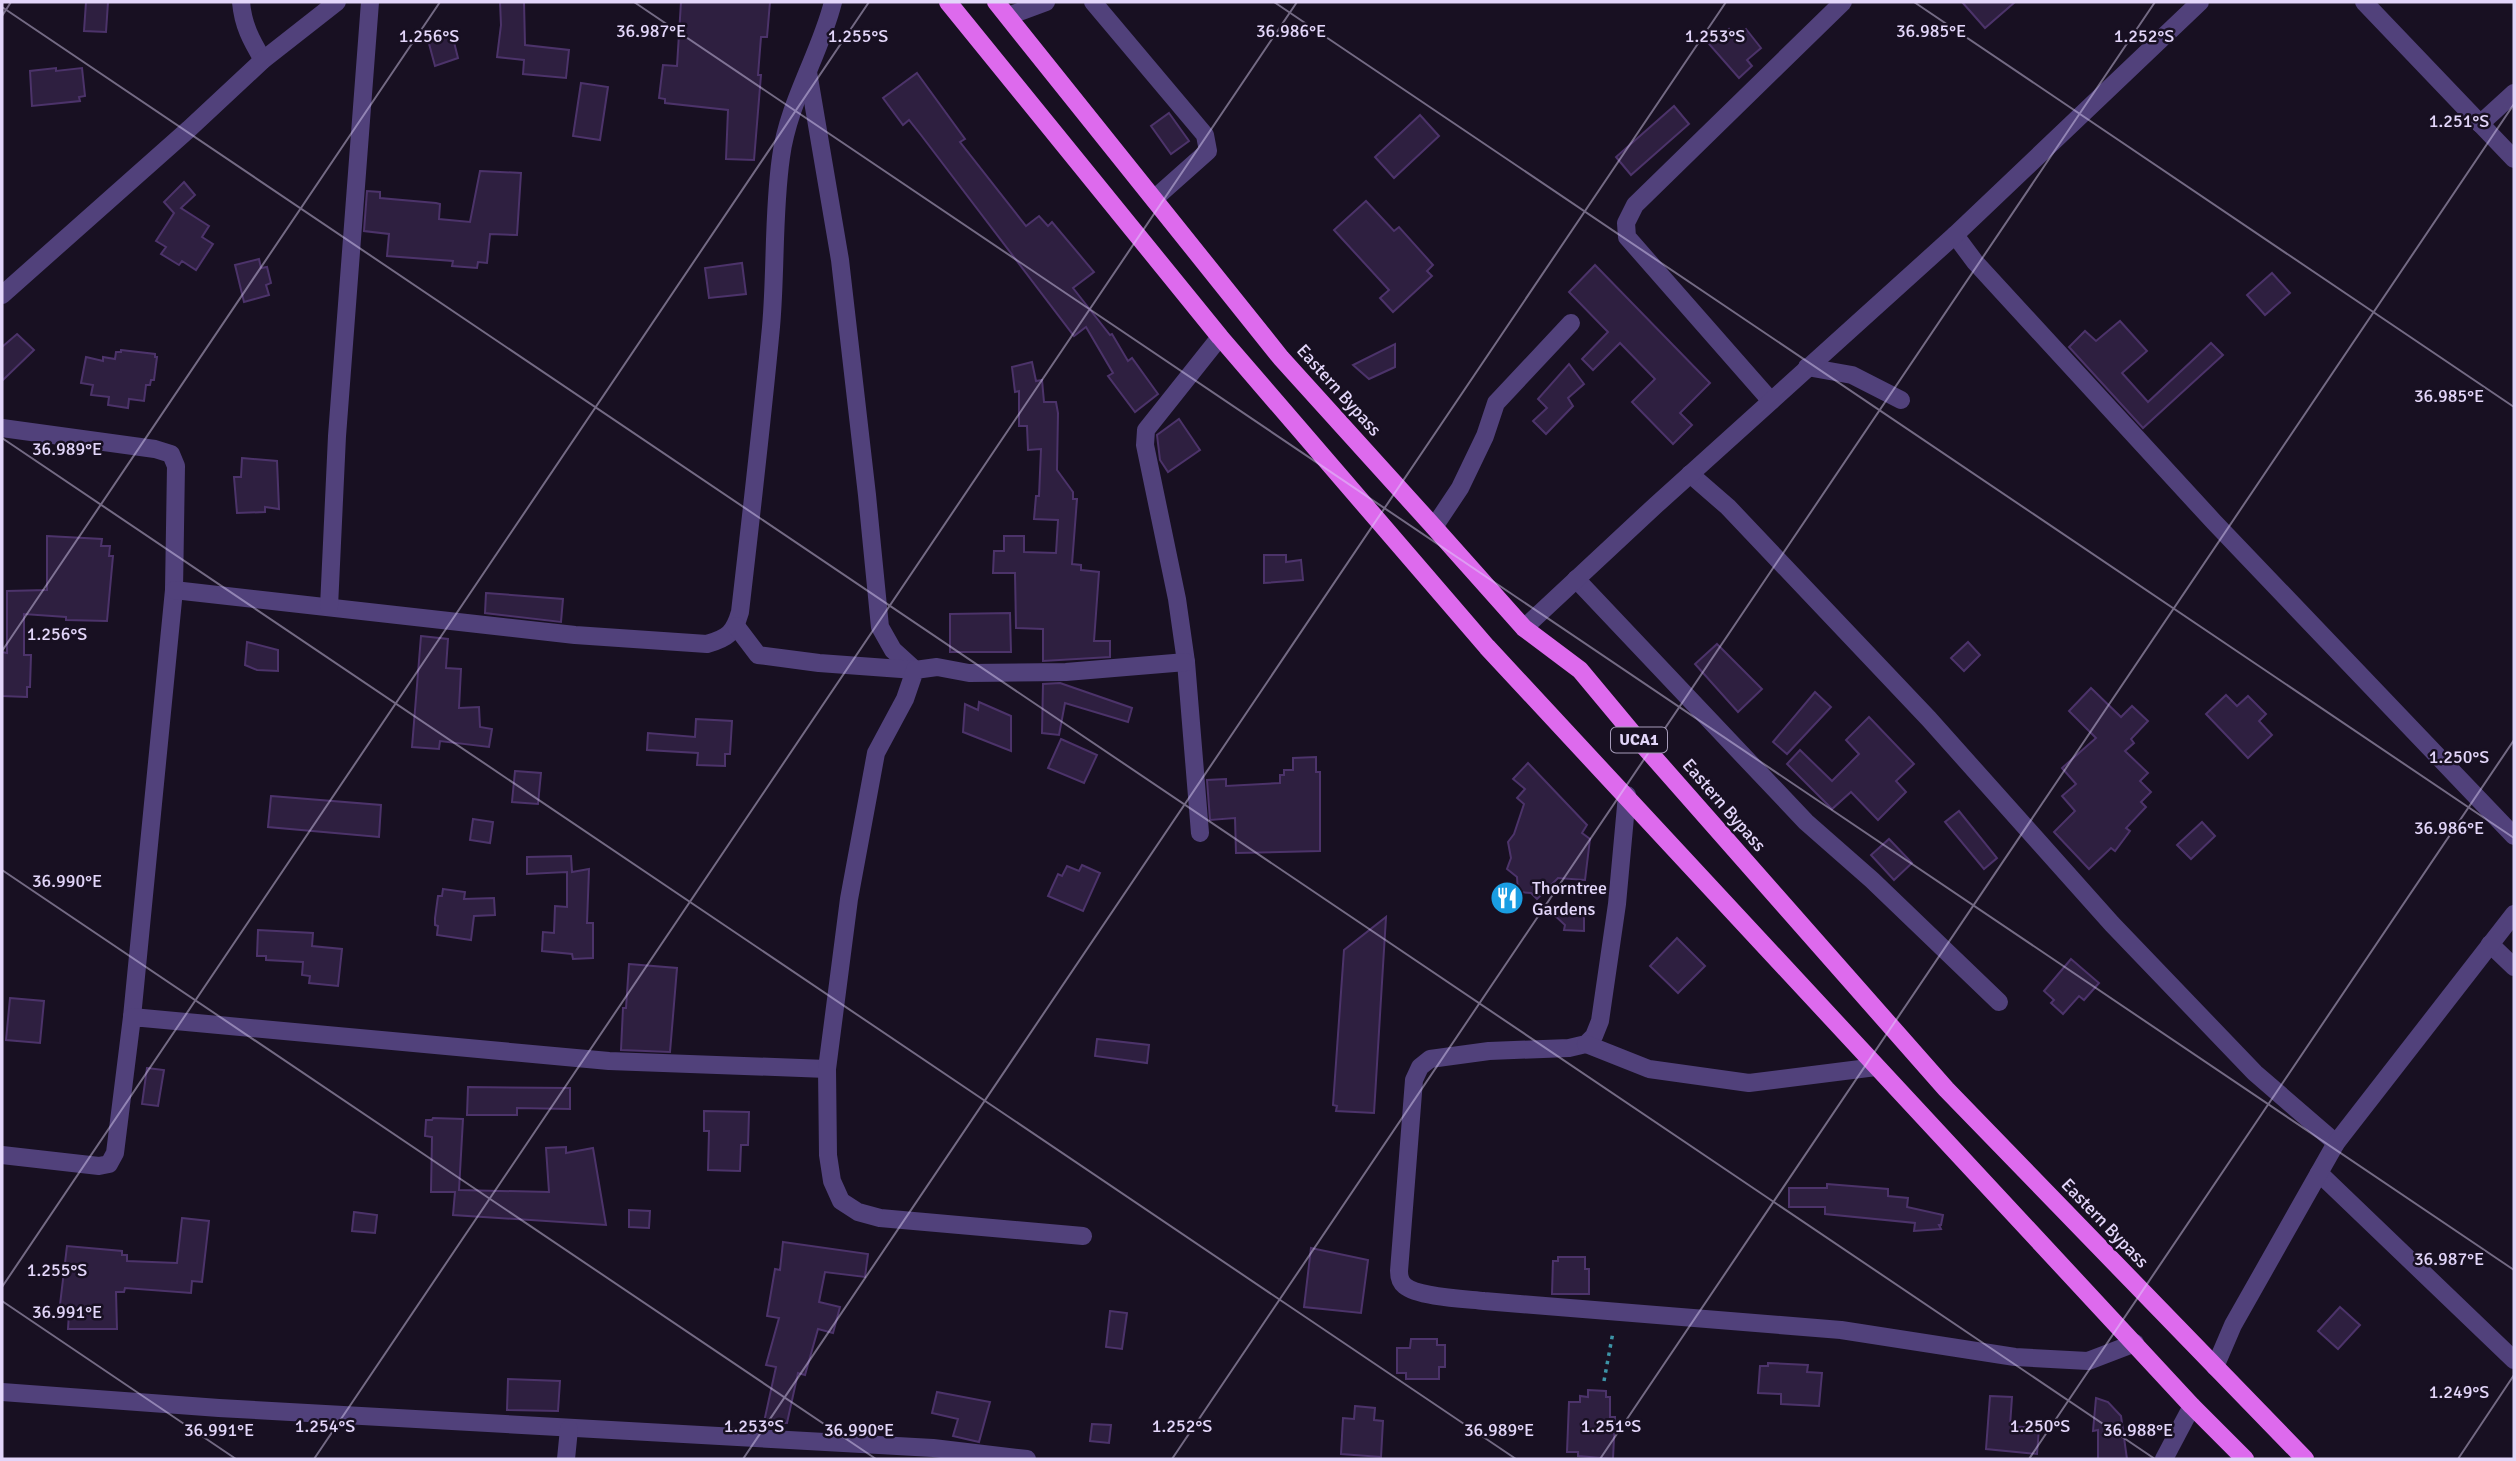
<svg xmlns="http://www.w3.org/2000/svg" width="2516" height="1461" font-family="Signika,sans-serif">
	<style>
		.building { fill: #2e1f40; stroke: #4c336a; stroke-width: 2 }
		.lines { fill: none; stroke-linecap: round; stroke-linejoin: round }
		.path { stroke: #3d94a7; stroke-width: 3.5; stroke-dasharray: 3.5 5; stroke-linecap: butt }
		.minor { stroke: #51417b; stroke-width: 18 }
		.major { stroke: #dd6aed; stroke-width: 18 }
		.ticks { fill: none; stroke: #e3d6fa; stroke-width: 2; stroke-opacity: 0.45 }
		.labels { text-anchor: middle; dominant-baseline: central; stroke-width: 5; stroke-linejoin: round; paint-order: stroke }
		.shield { fill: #181022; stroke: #a69bb9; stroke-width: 2 }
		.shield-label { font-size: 16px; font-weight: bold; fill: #e3d6fa }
		.street-label { font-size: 18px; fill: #e3d6fa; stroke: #181022 }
		.poi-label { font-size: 18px; fill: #e3d6fa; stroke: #181022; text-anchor: start }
		.ticks-label { font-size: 18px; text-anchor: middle; fill: #e3d6fa; stroke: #181022; stroke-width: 5; stroke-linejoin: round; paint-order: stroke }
	</style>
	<rect width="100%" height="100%" fill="#181022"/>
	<g class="building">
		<path d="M 86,2 L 108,2 L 106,32 L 84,31 Z"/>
		<path d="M 500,2 L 524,2 L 525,45 L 569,50 L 566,78 L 523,74 L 524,60 L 497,57 L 501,25 Z"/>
		<path d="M 681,2 L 770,2 L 767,37 L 761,37 L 758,75 L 761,75 L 754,160 L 726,159 L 728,110 L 665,103 L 665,99 L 659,98 L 663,65 L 677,66 Z"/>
		<path d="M 1962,2 L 2015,2 L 1985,28 Z"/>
		<path d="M 1729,29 L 1735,37 L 1746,29 L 1761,48 L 1747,60 L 1752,66 L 1739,78 L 1709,44 Z"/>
		<path d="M 452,34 L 458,58 L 435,66 L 428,40 Z"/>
		<path d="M 56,68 L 56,71 L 82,68 L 85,96 L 79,97 L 80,101 L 32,106 L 30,71 Z"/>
		<path d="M 917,73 L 965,139 L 960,142 L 1026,226 L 1039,216 L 1048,226 L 1052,222 L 1094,272 L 1073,288 L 1110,335 L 1112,334 L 1128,361 L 1132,358 L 1158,394 L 1135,412 L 1108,376 L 1113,373 L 1086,327 L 1074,336 L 921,135 L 909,120 L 903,125 L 883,98 Z"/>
		<path d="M 581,83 L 608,87 L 600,140 L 573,136 Z"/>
		<path d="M 1674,106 L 1689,124 L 1631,175 L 1616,157 Z"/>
		<path d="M 1169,113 L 1189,141 L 1171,154 L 1151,126 Z"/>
		<path d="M 1420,115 L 1439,136 L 1394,178 L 1375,157 Z"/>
		<path d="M 480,171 L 521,173 L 517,235 L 490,234 L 487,263 L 478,262 L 477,268 L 452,266 L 453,261 L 387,256 L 389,234 L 364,231 L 367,191 L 380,192 L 380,198 L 436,203 L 440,204 L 439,219 L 470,222 Z"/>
		<path d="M 184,182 L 195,195 L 181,208 L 209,226 L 202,237 L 213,244 L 196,270 L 182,261 L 179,265 L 161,254 L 166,247 L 156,241 L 174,213 L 164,202 Z"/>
		<path d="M 1366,201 L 1394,231 L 1399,227 L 1433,265 L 1427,271 L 1432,276 L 1393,312 L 1380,298 L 1389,290 L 1334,230 Z"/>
		<path d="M 259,259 L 261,268 L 267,267 L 271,283 L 266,285 L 269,295 L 244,302 L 235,265 Z"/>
		<path d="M 742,263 L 746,294 L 709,298 L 705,268 Z"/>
		<path d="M 1595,265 L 1710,383 L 1680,413 L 1692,425 L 1673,444 L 1632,402 L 1655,379 L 1620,343 L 1593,370 L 1582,359 L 1608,332 L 1569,292 Z"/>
		<path d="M 2272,273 L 2290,293 L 2265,315 L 2247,295 Z"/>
		<path d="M 2120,321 L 2147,351 L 2122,373 L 2148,402 L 2211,343 L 2223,355 L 2143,428 L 2069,347 L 2085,331 L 2096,341 Z"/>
		<path d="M 17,334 L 34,350 L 2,381 L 2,347 Z"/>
		<path d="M 1395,344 L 1395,367 L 1369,379 L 1353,365 Z"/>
		<path d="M 121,350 L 155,354 L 155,357 L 157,357 L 154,380 L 151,380 L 150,385 L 146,385 L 144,401 L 129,399 L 128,408 L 108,405 L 109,397 L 91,395 L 93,385 L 81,383 L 86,357 L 103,361 L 103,357 L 115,359 L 116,352 L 121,352 Z"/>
		<path d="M 1032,362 L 1036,381 L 1042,380 L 1044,402 L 1056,402 L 1058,413 L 1057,470 L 1073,492 L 1073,499 L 1077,499 L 1072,564 L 1081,565 L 1081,570 L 1099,572 L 1094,641 L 1110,641 L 1110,657 L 1043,661 L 1043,629 L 1016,628 L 1015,573 L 993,573 L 994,551 L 1004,551 L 1004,536 L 1024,536 L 1024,552 L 1056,553 L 1058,520 L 1034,519 L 1036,496 L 1039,496 L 1041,449 L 1028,450 L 1027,426 L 1019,426 L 1019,391 L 1015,392 L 1012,367 Z"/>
		<path d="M 1569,364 L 1584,384 L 1568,398 L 1573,406 L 1546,434 L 1533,421 L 1547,408 L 1538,399 Z"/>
		<path d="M 1179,419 L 1200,450 L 1168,472 L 1160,460 L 1157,435 Z"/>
		<path d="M 242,458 L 277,461 L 279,509 L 265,507 L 265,512 L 237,513 L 234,477 L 241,477 Z"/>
		<path d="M 47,536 L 102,539 L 101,546 L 110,546 L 109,556 L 113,556 L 107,621 L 66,620 L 66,617 L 24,614 L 24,655 L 31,655 L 30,687 L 27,687 L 27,697 L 2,696 L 2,652 L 7,653 L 7,591 L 47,590 Z"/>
		<path d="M 1264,555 L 1286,555 L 1286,562 L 1301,560 L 1303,580 L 1264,583 Z"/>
		<path d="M 486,593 L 563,599 L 561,622 L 485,613 Z"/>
		<path d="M 1010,613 L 1011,652 L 950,652 L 950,614 Z"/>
		<path d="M 421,636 L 448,639 L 446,668 L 461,669 L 459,708 L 479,707 L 480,727 L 492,729 L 489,747 L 440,741 L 439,749 L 412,747 Z"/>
		<path d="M 247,642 L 278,650 L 278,671 L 257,670 L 245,665 Z"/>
		<path d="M 1968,642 L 1980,655 L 1964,671 L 1951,658 Z"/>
		<path d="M 1717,644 L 1762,689 L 1738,712 L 1695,664 Z"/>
		<path d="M 1060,683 L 1132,708 L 1128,722 L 1065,703 L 1059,735 L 1042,733 L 1043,684 Z"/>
		<path d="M 2091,688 L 2121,717 L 2132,706 L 2148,721 L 2131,739 L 2134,743 L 2125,751 L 2148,773 L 2140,781 L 2151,792 L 2141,802 L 2146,807 L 2126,828 L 2130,831 L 2115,851 L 2111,848 L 2089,869 L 2054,832 L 2075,811 L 2062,796 L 2076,784 L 2062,768 L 2096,738 L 2069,711 Z"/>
		<path d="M 1815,692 L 1831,707 L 1787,754 L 1773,742 Z"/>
		<path d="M 2226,695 L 2237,706 L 2248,696 L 2266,714 L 2259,721 L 2272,735 L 2248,758 L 2206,714 Z"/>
		<path d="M 979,702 L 1011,716 L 1011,751 L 963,732 L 965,704 L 978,710 Z"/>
		<path d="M 1869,717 L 1914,764 L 1896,781 L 1906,792 L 1878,820 L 1851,792 L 1832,809 L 1787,764 L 1800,750 L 1832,781 L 1859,754 L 1846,740 Z"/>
		<path d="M 696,719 L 732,721 L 730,754 L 725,754 L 725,766 L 697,765 L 698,753 L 647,750 L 648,733 L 695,737 Z"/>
		<path d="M 1061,739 L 1097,755 L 1084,783 L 1048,768 Z"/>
		<path d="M 1316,757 L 1316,772 L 1320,772 L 1320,851 L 1236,853 L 1235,818 L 1210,820 L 1207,780 L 1226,779 L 1226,786 L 1280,783 L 1280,775 L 1284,775 L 1284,770 L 1293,770 L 1293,758 Z"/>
		<path d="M 1528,763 L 1587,825 L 1582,833 L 1590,839 L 1585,880 L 1558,878 L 1537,899 L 1531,893 L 1518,892 L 1517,877 L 1507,869 L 1511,858 L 1508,842 L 1514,834 L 1524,804 L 1517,798 L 1525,789 L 1513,779 Z"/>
		<path d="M 515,771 L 541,773 L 538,804 L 512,802 Z"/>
		<path d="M 271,796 L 381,805 L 379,837 L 268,827 Z"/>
		<path d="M 1959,811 L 1997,858 L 1984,869 L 1945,822 Z"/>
		<path d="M 473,819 L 493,822 L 490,843 L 470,840 Z"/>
		<path d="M 2202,822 L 2215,836 L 2191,859 L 2177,845 Z"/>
		<path d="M 1889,839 L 1912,863 L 1894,880 L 1871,855 Z"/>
		<path d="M 571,856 L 572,872 L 589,869 L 587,923 L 593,923 L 593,958 L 573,959 L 572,954 L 542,951 L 543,932 L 554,933 L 555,906 L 567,907 L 567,872 L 527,874 L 527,857 Z"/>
		<path d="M 1082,865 L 1100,873 L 1083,911 L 1048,896 L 1058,874 L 1062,876 L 1067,866 L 1079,871 Z"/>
		<path d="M 443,889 L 465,892 L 464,899 L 494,898 L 495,915 L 474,916 L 471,940 L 437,935 L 438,926 L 435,925 L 435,918 L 438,896 L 442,896 Z"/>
		<path d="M 1550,911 L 1584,912 L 1584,931 L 1564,930 L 1565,925 Z"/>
		<path d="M 1386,917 L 1374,1113 L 1336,1111 L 1337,1106 L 1333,1105 L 1344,950 Z"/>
		<path d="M 258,930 L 313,933 L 312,946 L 342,949 L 338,986 L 309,983 L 310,976 L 302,975 L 303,962 L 266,960 L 266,956 L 257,956 Z"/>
		<path d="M 1677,938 L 1705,966 L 1678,993 L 1650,966 Z"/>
		<path d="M 2071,959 L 2099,983 L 2084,1000 L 2079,996 L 2063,1014 L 2051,1003 L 2054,1000 L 2044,991 Z"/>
		<path d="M 629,964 L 677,968 L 670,1052 L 621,1050 L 623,1008 L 626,1008 Z"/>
		<path d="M 10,998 L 44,1001 L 40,1043 L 6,1040 Z"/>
		<path d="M 1097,1039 L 1149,1045 L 1147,1063 L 1095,1056 Z"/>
		<path d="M 147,1068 L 164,1070 L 158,1106 L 142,1104 Z"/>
		<path d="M 468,1087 L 570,1088 L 570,1109 L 517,1108 L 517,1115 L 467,1115 Z"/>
		<path d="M 704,1111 L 749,1112 L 748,1145 L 741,1145 L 740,1171 L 708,1170 L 709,1131 L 704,1131 Z"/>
		<path d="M 433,1118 L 463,1119 L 459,1190 L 549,1192 L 546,1148 L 566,1147 L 566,1153 L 593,1148 L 606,1225 L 453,1215 L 455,1192 L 431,1192 L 432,1137 L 425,1136 L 426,1120 L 432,1120 Z"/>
		<path d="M 1827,1184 L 1888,1189 L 1888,1196 L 1908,1198 L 1907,1207 L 1943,1215 L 1941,1225 L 1939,1225 L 1941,1229 L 1914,1231 L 1915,1223 L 1825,1214 L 1825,1207 L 1789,1207 L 1789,1188 L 1827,1188 Z"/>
		<path d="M 629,1210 L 650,1211 L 649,1228 L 629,1227 Z"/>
		<path d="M 354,1212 L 377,1215 L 375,1233 L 352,1231 Z"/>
		<path d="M 182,1218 L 209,1221 L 202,1282 L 192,1281 L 191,1293 L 125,1288 L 124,1292 L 116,1292 L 117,1329 L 68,1329 L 69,1313 L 59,1313 L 67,1246 L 122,1251 L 122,1255 L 127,1255 L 127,1261 L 177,1263 Z"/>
		<path d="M 783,1242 L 868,1254 L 865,1277 L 825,1272 L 819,1302 L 840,1307 L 833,1333 L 818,1329 L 805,1375 L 798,1373 L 787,1423 L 764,1422 L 776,1367 L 766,1365 L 779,1318 L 767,1316 L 775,1269 L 780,1270 Z"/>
		<path d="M 1311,1248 L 1368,1260 L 1361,1313 L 1304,1307 Z"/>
		<path d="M 1558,1257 L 1585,1257 L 1585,1269 L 1589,1269 L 1589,1294 L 1552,1294 L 1553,1261 L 1558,1261 Z"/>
		<path d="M 2340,1307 L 2360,1325 L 2338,1349 L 2318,1331 Z"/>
		<path d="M 1110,1311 L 1127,1313 L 1122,1349 L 1106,1347 Z"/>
		<path d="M 1411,1339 L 1437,1339 L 1437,1345 L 1445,1345 L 1445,1367 L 1439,1367 L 1439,1379 L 1406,1379 L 1406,1373 L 1397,1373 L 1397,1348 L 1410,1348 Z"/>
		<path d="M 1768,1363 L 1808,1365 L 1807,1372 L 1822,1373 L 1819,1406 L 1781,1404 L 1781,1394 L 1758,1393 L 1760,1366 L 1768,1366 Z"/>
		<path d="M 508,1379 L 560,1381 L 558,1411 L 507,1410 Z"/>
		<path d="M 1588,1390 L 1606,1391 L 1606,1397 L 1610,1397 L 1610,1417 L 1615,1417 L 1613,1459 L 1578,1456 L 1578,1452 L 1567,1452 L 1569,1402 L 1580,1402 L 1580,1396 L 1588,1397 Z"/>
		<path d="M 937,1392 L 990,1402 L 979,1442 L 953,1436 L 958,1419 L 932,1413 Z"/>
		<path d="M 1990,1396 L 2012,1397 L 2010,1426 L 2039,1428 L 2037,1454 L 1986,1449 Z"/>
		<path d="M 2096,1398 L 2108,1402 L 2121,1416 L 2127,1459 L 2098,1459 L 2098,1430 L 2093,1431 Z"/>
		<path d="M 1355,1406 L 1375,1408 L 1374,1420 L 1383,1421 L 1381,1457 L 1341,1454 L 1343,1418 L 1354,1419 Z"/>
		<path d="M 1092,1424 L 1111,1425 L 1109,1443 L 1090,1441 Z"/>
	</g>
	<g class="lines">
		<path class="path" d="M 1604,1381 L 1613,1332"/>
		<g class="minor">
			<path d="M 241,2 C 243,25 251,40 263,60"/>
			<path d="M 1093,2 L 1205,135 L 1208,151 L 1154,199"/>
			<path d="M 2364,2 L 2514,159"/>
			<path d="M 1008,16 L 1046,2"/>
			<path d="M 808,72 L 840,260 L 867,495 L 880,627 L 893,650 L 915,670"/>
			<path d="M 2480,124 L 2514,93"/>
			<path d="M 1955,235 L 1975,262 L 2214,522 L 2514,836"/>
			<path d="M 2,295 L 189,129 L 263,60 L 337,2"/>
			<path d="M 1807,367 L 1852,375 L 1901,400"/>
			<path d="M 1771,401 L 1627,237 L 1626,223 L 1635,205 L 1843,2"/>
			<path d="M 2,428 L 155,449 L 171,454 L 176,466 L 174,590 L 132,1017"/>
			<path d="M 1690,474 L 1728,507 L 1929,719 L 2112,924 L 2255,1073 L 2336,1143"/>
			<path d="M 1434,527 L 1460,488 L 1485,436 L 1496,403 L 1571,323"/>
			<path d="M 1576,579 L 1806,822 L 1872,880 L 1999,1002"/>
			<path d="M 174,590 L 575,635 L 707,644 C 728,638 734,633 740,612 C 751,517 762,422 771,327 C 776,271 773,213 781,157 C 788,103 820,54 833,2"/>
			<path d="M 329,607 L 337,436 L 370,2"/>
			<path d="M 736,626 L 758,655 L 819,663 L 915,670"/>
			<path d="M 1524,628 L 1656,505 L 1955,235 L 2200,2"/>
			<path d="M 1627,795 L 1617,904 L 1600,1021 L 1594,1036 L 1586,1044 L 1569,1048 L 1489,1051 L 1430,1059 L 1420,1067 L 1414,1080 L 1399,1271 C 1399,1277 1400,1282 1405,1286 C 1418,1297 1466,1299 1484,1301 L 1841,1330 L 2015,1357 L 2088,1361 L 2135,1343"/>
			<path d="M 1200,833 L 1186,662 L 1177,599 L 1145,445 L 1146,430 L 1220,337"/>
			<path d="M 2490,944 L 2514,967"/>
			<path d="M 1586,1044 L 1649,1069 L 1749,1083 L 1876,1067"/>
			<path d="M 2,1155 L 99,1166 L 109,1164 L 115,1153 L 132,1017 L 609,1061 L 827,1069"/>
			<path d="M 2319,1173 L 2514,1360"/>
			<path d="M 1083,1236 L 880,1218 L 858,1212 L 841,1201 L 832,1181 L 828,1155 L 827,1069 L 849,899 L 876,753 L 905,699 L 915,670 L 937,667 L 969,673 L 1066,672 L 1186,662"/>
			<path d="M 2215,1367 L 2233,1325 L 2336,1143 L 2514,914"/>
			<path d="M 2,1392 L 219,1408 L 933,1448 L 1027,1459"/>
			<path d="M 566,1459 L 569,1429"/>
			<path d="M 2164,1459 L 2192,1406"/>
		</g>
		<g class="major">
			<path d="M 948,2 L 1220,337 L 1487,647 L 2192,1406 L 2245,1459"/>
			<path d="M 996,2 L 1281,358 L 1434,527 L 1524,628 L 1580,670 L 1635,736 L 1946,1089 L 2305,1459"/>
		</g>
	</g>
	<path class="ticks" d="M 634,2 L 2514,1270M 1274,2 L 2514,838M 1914,2 L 2514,407M 2,7 L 2155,1459M 2,16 L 11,2M 2,438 L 1516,1459M 2,651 L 440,2M 2,870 L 876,1459M 2,1287 L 869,2M 2,1301 L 236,1459M 314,1459 L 1297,2M 743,1459 L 1726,2M 1172,1459 L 2155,2M 1600,1459 L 2514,104M 2029,1459 L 2514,740M 2458,1459 L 2514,1375"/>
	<defs>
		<symbol id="restaurant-disc" viewBox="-11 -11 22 22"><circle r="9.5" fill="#1a9de2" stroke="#181022"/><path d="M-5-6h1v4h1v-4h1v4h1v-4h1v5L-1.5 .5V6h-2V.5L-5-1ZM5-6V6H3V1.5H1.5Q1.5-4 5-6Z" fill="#fff"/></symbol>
	</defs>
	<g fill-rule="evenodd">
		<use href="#restaurant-disc" x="1488" y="879" width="38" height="38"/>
	</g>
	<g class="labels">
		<rect class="shield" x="1611" y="727.5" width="56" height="25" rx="5"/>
		<g class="shield-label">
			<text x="1639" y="740">UCA1</text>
		</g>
		<g class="street-label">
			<text transform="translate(1339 390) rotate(48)">Eastern Bypass</text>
			<text transform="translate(1724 805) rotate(49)">Eastern Bypass</text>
			<text transform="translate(2105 1223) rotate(46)">Eastern Bypass</text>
		</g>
		<g class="poi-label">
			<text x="1532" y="888">Thorntree<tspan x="1532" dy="21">Gardens</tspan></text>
		</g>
	</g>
	<g class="ticks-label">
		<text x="651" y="37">36.987°E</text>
		<text x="1291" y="37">36.986°E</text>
		<text x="1931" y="37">36.985°E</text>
		<text x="2144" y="42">1.252°S</text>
		<text x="429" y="42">1.256°S</text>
		<text x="858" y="42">1.255°S</text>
		<text x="1715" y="42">1.253°S</text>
		<text x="2459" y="127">1.251°S</text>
		<text x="2449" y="402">36.985°E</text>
		<text x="67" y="455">36.989°E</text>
		<text x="57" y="640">1.256°S</text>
		<text x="2459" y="763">1.250°S</text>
		<text x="2449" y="834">36.986°E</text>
		<text x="67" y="887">36.990°E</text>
		<text x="2449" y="1265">36.987°E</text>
		<text x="57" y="1276">1.255°S</text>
		<text x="67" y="1318">36.991°E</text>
		<text x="2459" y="1398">1.249°S</text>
		<text x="325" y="1432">1.254°S</text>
		<text x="754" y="1432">1.253°S</text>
		<text x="1182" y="1432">1.252°S</text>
		<text x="1611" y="1432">1.251°S</text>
		<text x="2040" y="1432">1.250°S</text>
		<text x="219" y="1436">36.991°E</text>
		<text x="859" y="1436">36.990°E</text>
		<text x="1499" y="1436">36.989°E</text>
		<text x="2138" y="1436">36.988°E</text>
	</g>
	<rect width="2516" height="1461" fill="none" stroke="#e3d6fa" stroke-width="7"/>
</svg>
